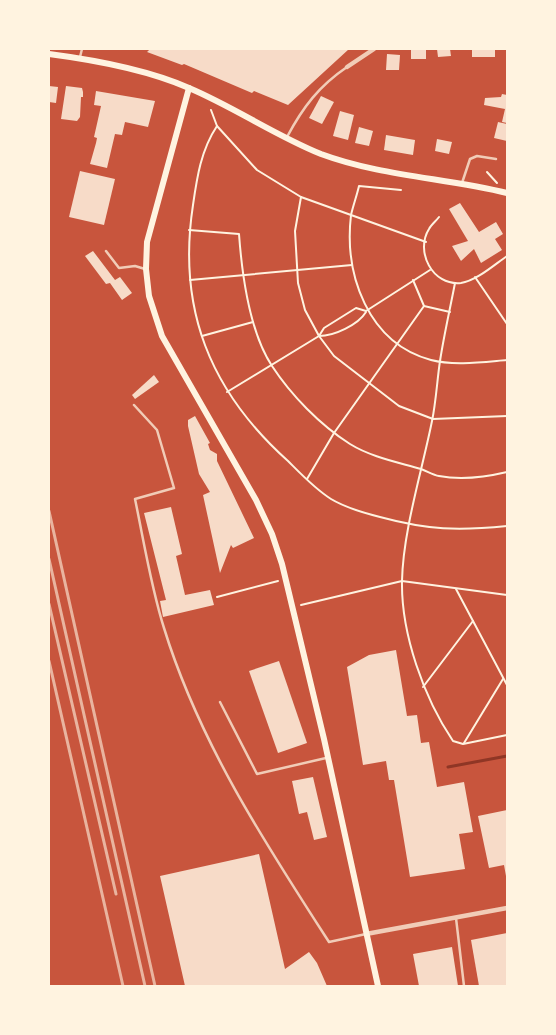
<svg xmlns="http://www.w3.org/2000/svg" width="556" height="1035" font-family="'Public Sans',sans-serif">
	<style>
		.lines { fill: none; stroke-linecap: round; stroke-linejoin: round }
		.stream { stroke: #8f3625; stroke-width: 3 }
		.building { fill: #f7dbc8 }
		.path { stroke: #fff3e0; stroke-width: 2 }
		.service { stroke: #f1ccb7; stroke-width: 2.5 }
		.minor { stroke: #f1ccb7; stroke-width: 4.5 }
		.secondary { stroke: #fff3e0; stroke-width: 6 }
		.rail { stroke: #e9b49f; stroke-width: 3 }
	</style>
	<rect width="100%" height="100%" fill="#c8553d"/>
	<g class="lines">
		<path class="stream" d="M 448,767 L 507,756"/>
	</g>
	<g class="building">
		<path d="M 150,49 L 349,49 L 288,105 L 254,91 L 252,93 L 184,64 L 182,65 L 147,52 Z"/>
		<rect x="411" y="49" width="15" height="10"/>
		<path d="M 437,49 L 450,49 L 451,56 L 438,57 Z"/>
		<rect x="472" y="49" width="23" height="8"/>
		<path d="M 387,54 L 400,55 L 399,70 L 386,70 Z"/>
		<path d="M 49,86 L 58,87 L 56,103 L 49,102 Z"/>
		<path d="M 66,86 L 82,88 L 83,92 L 83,97 L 81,97 L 80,117 L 77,121 L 61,119 Z"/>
		<path d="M 96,91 L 155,101 L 148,127 L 125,122 L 122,135 L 115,134 L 107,168 L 90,164 L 96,143 L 97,138 L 94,137 L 101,106 L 94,105 Z"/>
		<path d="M 502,94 L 507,95 L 507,123 L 502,122 L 505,109 L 484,105 L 485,98 L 501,97 Z"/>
		<path d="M 321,96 L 334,102 L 322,124 L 309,118 Z"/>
		<path d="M 340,111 L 354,115 L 348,140 L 333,136 Z"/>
		<path d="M 498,122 L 507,124 L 507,141 L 494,138 Z"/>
		<path d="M 359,127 L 373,131 L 369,146 L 355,143 Z"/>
		<path d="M 386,135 L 415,140 L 413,155 L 384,150 Z"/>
		<path d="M 437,139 L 452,142 L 449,154 L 435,151 Z"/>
		<path d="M 80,171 L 115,179 L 104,225 L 69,217 Z"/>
		<path d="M 460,203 L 479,232 L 496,222 L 503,234 L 495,239 L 502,250 L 481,263 L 474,249 L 461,261 L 452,246 L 468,241 L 449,209 Z"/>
		<path d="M 93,251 L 115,280 L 120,277 L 132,293 L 122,300 L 110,283 L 106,284 L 85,256 Z"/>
		<path d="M 154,375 L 159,382 L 135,399 L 132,395 Z"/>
		<path d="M 195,416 L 210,443 L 208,444 L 210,450 L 217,454 L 217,461 L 254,538 L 233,548 L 231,545 L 220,573 L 203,495 L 210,492 L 199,474 L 188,426 L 188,420 Z"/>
		<path d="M 171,507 L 182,554 L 176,556 L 185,595 L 210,590 L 214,605 L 163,617 L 160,601 L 166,600 L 144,513 Z"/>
		<path d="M 396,650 L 407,716 L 417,715 L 421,743 L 429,742 L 437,787 L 464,782 L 473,832 L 459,834 L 465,869 L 410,877 L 394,780 L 389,780 L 386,761 L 363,765 L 347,667 L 369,655 Z"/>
		<path d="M 279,661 L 307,743 L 278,753 L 249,671 Z"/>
		<path d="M 313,777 L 327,837 L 314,840 L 307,812 L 299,814 L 292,781 Z"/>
		<path d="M 507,810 L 507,876 L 506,876 L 504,865 L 489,868 L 478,816 Z"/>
		<path d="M 259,854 L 285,969 L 309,952 L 317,963 L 327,986 L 185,986 L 160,876 Z"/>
		<path d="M 507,933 L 507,986 L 479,986 L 471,940 Z"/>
		<path d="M 452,947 L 458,986 L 419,986 L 413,954 Z"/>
	</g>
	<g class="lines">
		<g class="path">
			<path d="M 211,110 L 217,126 L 257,170 L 301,197 L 426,242"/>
			<path d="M 217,126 C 201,150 197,177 193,205 C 177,309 210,391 288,461 C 301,474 315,489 331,499 C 346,508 364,513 380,517 C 428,530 458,531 507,526"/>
			<path d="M 487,172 L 497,183"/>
			<path d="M 401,190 L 359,186 C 357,195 353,206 351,215 C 344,275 368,343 431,360 C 454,366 483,362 507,360"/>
			<path d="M 301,197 L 295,231 L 298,283 L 305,310 L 319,336 L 334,356 L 399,406 L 433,419 L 507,416"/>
			<path d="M 439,217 C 436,221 431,225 429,229 C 415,251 432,286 461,283 C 476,281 494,265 507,256"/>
			<path d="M 189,230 L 239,234 C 242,275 249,331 272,366 C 291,395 320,425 350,444 C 371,457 397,462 421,469 C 427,471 433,475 439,476 C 460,480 486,477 507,472"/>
			<path d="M 475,277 L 507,324"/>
			<path d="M 190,280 L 352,265"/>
			<path d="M 413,280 L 424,306 L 450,312"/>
			<path d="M 455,283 C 450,309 444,335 440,361 C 437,381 436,402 432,421 C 422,471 403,531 402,581 C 401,634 424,698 453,741 L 463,744 L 507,735"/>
			<path d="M 202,336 L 253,322"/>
			<path d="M 319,336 C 334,336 358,325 366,312"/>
			<path d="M 227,392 L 319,336 L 324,328 L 356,308 L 366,311 L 430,270"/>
			<path d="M 307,479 L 334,433 L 424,306"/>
			<path d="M 456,589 L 507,685"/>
			<path d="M 217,597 L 278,581"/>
			<path d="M 301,605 L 402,581 L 507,595"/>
			<path d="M 423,687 L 473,621"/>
			<path d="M 464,743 L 503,679"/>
		</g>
		<g class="service">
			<path d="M 80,57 L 82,49"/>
			<path d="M 287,137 C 303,107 319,86 347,67"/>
			<path d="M 462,183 L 470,159 L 477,156 L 496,159"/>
			<path d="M 106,251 L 119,268 L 135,266 L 145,269"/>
			<path d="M 134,405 L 157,430 L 174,488 L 135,499 C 144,542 151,587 164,628 C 199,742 265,843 329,942 L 366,934"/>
			<path d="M 220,702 L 257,774 L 326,758"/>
			<path d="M 456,918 L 464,986"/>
		</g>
		<g class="minor">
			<path d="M 347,67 L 374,49"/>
			<path d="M 366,934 L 507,908"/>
		</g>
		<g class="secondary">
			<path d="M 49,54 C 95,60 146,69 189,88 C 234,107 276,136 321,154 C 380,176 446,178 507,193"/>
			<path d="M 189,88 L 147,242 L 146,269 L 149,296 L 162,336 L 256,500 L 272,534 L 282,564 L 324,739 L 378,986"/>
		</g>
		<g class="rail">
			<path d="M 49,511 L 155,986"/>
			<path d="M 49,559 L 145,986"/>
			<path d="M 49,604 L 116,894"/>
			<path d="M 49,661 L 123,986"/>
		</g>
	</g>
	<rect width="556" height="1035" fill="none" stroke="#fff3e0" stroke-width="100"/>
</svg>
